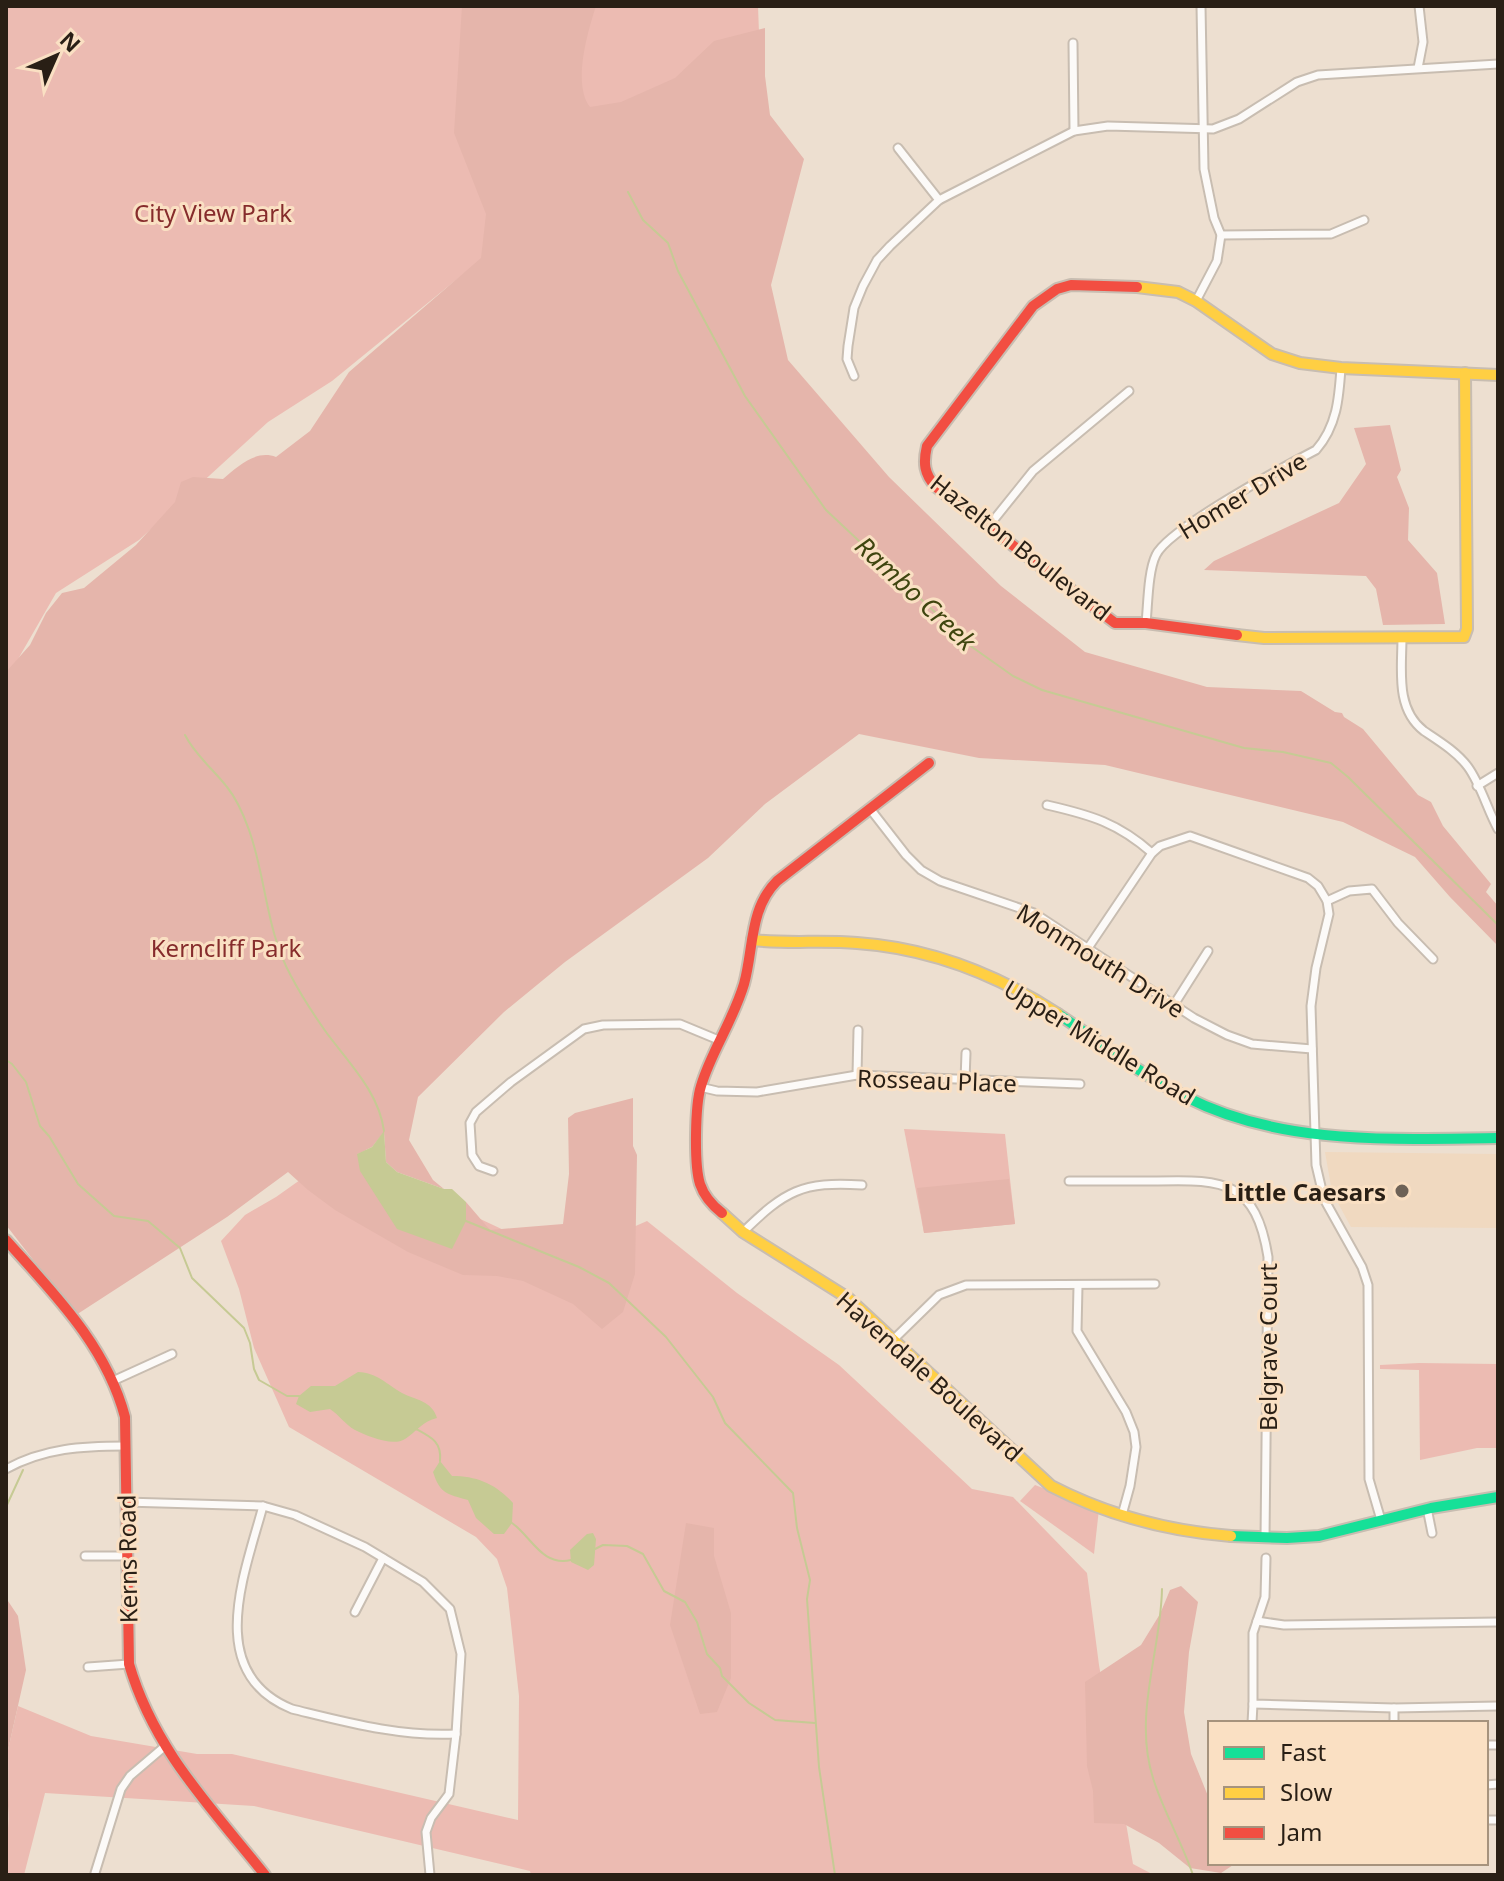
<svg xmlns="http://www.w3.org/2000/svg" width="1504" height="1881" font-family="'Noto Sans',sans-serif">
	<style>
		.built { fill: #f0d9c0 }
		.green { fill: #ecbbb2 }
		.forest { fill: #e5b5ab }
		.water { fill: #c6ca94 }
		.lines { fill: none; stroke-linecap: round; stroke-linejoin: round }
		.stream { stroke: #c6ca94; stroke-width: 2 }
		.street-casing { stroke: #c8bdb1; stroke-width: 11 }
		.fast-casing { stroke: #c8bdb1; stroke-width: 14 }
		.slow-casing { stroke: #c8bdb1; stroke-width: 14 }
		.jam-casing { stroke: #c8bdb1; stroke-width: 14 }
		.street { stroke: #fcfaf8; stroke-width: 7 }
		.fast { stroke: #16e098; stroke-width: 10 }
		.slow { stroke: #ffcf43; stroke-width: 10 }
		.jam { stroke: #f24e42; stroke-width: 10 }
		.poi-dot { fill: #6e6256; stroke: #fae0c3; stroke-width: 3 }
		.labels { text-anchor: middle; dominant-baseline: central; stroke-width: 6; stroke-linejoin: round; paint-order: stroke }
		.park-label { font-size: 24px; fill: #862c2c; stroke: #fae0c3 }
		.street-label { font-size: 24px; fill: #291f15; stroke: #fae0c3 }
		.poi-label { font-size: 24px; font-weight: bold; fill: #291f15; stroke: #fae0c3; text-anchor: end }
		.water-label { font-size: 26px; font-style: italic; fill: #3f450f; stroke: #fae0c3 }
	</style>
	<rect width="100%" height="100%" fill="#eddfd0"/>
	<path class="built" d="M 1325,1152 L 1498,1154 L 1498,1228 L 1351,1227 L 1332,1192 Z"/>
	<g class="green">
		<path d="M 6,6 L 758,6 L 759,33 L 332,381 L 268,422 L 139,540 L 56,593 L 6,680 Z"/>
		<path d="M 904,1129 L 1005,1134 L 1015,1224 L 924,1233 Z"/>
		<path d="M 355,1141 L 406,1184 L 563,1258 L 647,1221 L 737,1293 L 839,1365 L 972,1489 L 1013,1497 L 1087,1573 L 1099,1665 L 1133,1864 L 1154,1875 L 531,1875 L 530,1871 L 254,1806 L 45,1793 L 24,1875 L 6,1875 L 9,1806 L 8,1750 L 18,1706 L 91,1736 L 197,1754 L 232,1754 L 518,1820 L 519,1696 L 507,1588 L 497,1559 L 476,1537 L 289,1427 L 254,1348 L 239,1289 L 221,1241 L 245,1215 L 276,1197 Z"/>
		<path d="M 1419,1363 L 1498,1364 L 1498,1448 L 1477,1448 L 1420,1460 L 1419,1370 L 1380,1369 L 1380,1365 Z"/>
		<path d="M 1035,1485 L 1099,1509 L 1094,1554 L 1020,1501 Z"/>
	</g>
	<g class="forest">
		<path d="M 462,6 L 596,6 C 588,31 572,84 590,107 L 621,102 L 675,78 L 714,41 L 765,28 L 765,76 L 770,115 L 804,159 L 771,285 L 788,360 L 889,477 L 1001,586 L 1085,652 L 1207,687 L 1301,691 L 1335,712 L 1342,713 L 1344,717 L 1363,729 L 1418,795 L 1431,802 L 1443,826 L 1491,884 L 1486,892 L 1498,906 L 1498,946 L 1450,897 L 1415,857 L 1343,822 L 1105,765 L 979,758 L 859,734 L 765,804 L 708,858 L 565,962 L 504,1012 L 418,1097 L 409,1140 L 433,1180 L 444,1189 L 397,1172 L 386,1162 L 384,1132 L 372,1147 L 357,1154 L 466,1221 L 466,1202 L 490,1230 L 563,1224 L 569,1174 L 568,1118 L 575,1113 L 633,1098 L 633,1146 L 637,1155 L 635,1274 L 623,1312 L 602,1329 L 573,1304 L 523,1281 L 497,1276 L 463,1275 L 408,1252 L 335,1210 L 308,1190 L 288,1172 L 227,1217 L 76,1315 L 6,1225 L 6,672 L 30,645 L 46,613 L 62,593 L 84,588 L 136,545 L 175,502 L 181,482 L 193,477 L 223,479 C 237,467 256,449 276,457 L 310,431 L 349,372 L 481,258 L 486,214 L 454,133 Z"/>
		<path d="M 1390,425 L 1401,470 L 1397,477 L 1409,508 L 1408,540 L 1437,573 L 1445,624 L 1383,625 L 1376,589 L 1366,576 L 1204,570 L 1214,561 L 1339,503 L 1366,464 L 1354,428 Z"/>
		<path d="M 1009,1179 L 1015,1224 L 924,1233 L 917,1188 Z"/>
		<path d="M 686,1523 L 714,1528 L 714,1556 L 731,1613 L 731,1678 L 717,1712 L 700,1714 L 670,1625 Z"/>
		<path d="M 1181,1586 L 1198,1602 L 1189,1652 L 1184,1712 L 1191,1754 L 1210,1801 L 1210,1863 L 1236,1863 L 1221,1873 L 1190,1868 L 1159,1843 L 1124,1824 L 1094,1823 L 1093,1791 L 1087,1766 L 1085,1682 L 1141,1645 L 1160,1614 L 1170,1590 Z"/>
		<path d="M 6,1598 L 18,1616 L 26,1670 L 8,1750 L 9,1806 L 6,1846 Z"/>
	</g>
	<g class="water">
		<path d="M 384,1131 L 386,1162 L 397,1172 L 444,1189 L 452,1189 L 466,1202 L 466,1221 L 452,1249 L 397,1229 L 360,1171 L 357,1154 L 372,1147 Z"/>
		<path d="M 358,1372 C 378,1373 386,1384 402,1393 C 416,1400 432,1401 437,1418 C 423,1421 416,1432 405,1439 C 393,1447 367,1436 355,1430 C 346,1425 339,1415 330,1409 L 310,1412 L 296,1404 L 299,1396 L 311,1386 L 335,1386 Z"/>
		<path d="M 440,1461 L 452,1476 C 477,1476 496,1484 513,1503 L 512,1523 L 504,1534 L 494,1534 L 476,1518 L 468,1500 C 447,1494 440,1494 433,1472 Z"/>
		<path d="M 593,1533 L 596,1539 L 594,1565 L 588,1570 L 571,1562 L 570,1550 L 587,1534 Z"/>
	</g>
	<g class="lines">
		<g class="stream">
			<path d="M 628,192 L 643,220 L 668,243 L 678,271 L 745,396 L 826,510 L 972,647 L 1013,676 L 1042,690 L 1244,748 L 1283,752 L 1331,763 L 1348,777 L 1498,925"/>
			<path d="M 185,735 C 195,755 213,769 227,787 C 236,798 244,816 249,830 C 266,877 266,931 291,976 C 301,995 314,1015 326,1032 C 348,1062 379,1092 384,1131"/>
			<path d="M 6,1060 L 12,1064 L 26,1082 L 40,1126 L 49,1136 L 78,1184 L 114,1216 L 148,1221 L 180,1248 L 192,1278 L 244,1328 L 250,1343 L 254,1369 L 259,1380 L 287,1396 L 299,1396"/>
			<path d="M 466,1221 L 579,1267 L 609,1283 L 666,1337 L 713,1397 L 725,1423 L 793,1493 L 797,1528 L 810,1580 L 807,1599 L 819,1767 L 835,1875"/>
			<path d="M 416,1429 C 431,1437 442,1442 440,1461"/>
			<path d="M 6,1507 L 23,1470"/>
			<path d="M 512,1523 C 531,1536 542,1567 571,1560"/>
			<path d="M 595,1549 L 603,1545 L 627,1546 L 643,1554 L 664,1591 L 685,1602 L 697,1622 L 707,1654 L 720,1668 L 722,1676 L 749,1703 L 775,1720 L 815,1723"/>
			<path d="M 1162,1589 C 1161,1651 1133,1715 1153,1778 C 1163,1811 1182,1842 1193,1875"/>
		</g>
		<defs>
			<g id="street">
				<path d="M 1073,43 L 1074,131"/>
				<path d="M 1418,68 L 1423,42 L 1419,6"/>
				<path d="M 898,148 L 939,200"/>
				<path d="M 1221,235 L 1331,234 L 1364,220"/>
				<path d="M 1196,301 L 1217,261 L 1221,235 L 1214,218 L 1204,169 L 1201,6"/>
				<path d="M 854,376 L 847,359 L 848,346 L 854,308 L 863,286 L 877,260 L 890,246 L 939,200 L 1074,131 L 1108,126 L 1213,129 L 1239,119 L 1297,82 L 1318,75 L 1498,64"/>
				<path d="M 988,527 L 1033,471 L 1129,391"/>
				<path d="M 1146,623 C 1148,604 1148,571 1156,555 C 1168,529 1285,466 1316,450 C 1337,426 1339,398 1341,368"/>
				<path d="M 1402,637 C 1402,669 1395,709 1424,731 C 1439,741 1457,752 1468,767 C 1481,785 1487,809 1498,829"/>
				<path d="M 1477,786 L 1498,773"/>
				<path d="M 1047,805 C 1091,815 1118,823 1152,853"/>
				<path d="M 871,810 L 906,855 L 921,870 L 940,881 L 1034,913 L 1194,1018 L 1227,1035 L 1252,1044 L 1312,1049"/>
				<path d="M 1327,901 L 1349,891 L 1372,889 L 1398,923 L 1433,959"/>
				<path d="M 1088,948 L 1152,853 L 1160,846 L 1190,836 L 1308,878 L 1318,886 L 1327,901 L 1329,914 L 1316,968 L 1311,1006 L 1316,1165 L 1324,1199 L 1362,1267 L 1368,1285 L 1369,1479 L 1381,1520"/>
				<path d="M 1175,1003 L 1208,951"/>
				<path d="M 857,1075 L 858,1030"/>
				<path d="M 965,1080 L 966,1053"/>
				<path d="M 700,1087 L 717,1091 L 757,1092 L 857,1075 L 1080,1084"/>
				<path d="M 493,1171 L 479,1166 L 472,1155 L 470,1123 L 476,1112 L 511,1082 L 584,1029 L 603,1025 L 680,1024 L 721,1041"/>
				<path d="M 1069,1181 C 1098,1181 1128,1181 1157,1181 C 1225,1179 1256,1182 1268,1257 L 1265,1538"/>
				<path d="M 743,1232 C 785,1191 802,1181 862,1185"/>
				<path d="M 1078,1286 L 1077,1331 L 1126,1412 L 1134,1432 L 1136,1447 L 1130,1486 L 1122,1515"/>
				<path d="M 894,1339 L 939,1295 L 966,1285 L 1155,1284"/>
				<path d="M 115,1380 L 172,1354"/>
				<path d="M 6,1469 C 44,1448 83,1446 125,1446"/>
				<path d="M 125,1502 L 263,1506 L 295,1515 L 365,1547 L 423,1582 L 450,1609 L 461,1654 L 456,1734 L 449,1794 L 431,1818 L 426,1832 L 430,1875"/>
				<path d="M 263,1506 C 245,1573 203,1673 292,1709 C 346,1722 400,1737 456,1734"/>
				<path d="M 1427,1508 L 1432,1533"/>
				<path d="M 85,1556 L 126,1556"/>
				<path d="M 1266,1558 L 1265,1597 L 1253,1633 L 1253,1704 L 1394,1708 L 1498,1706"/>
				<path d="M 355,1612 L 383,1558"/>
				<path d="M 1257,1621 L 1284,1625 L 1498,1622"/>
				<path d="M 88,1667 L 129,1664"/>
				<path d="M 1394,1708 L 1394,1723"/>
				<path d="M 1252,1723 L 1253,1704"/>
				<path d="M 1486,1745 L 1498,1745"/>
				<path d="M 1486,1785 L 1498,1784"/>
				<path d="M 1486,1820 L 1498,1820"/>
				<path d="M 95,1873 L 121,1789 L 130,1776 L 164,1747"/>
			</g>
			<g id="fast">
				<path d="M 1058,1014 C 1100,1042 1141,1075 1186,1097 C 1282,1146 1394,1139 1498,1138"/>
				<path d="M 1231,1536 L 1287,1538 L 1319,1536 L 1431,1508 L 1498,1497"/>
			</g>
			<g id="slow">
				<path d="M 1137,287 L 1178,292 L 1196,301 L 1272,354 L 1300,363 L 1341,368 L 1498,375"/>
				<path d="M 1237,635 L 1264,638 L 1464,637 L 1467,629 L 1465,373"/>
				<path d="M 752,940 C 787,944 822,940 857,943 C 929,948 998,975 1058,1014"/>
				<path d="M 722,1213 L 743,1232 L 848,1298 L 1051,1486 C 1107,1515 1168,1531 1231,1536"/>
			</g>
			<g id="jam">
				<path d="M 1137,287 L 1071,285 L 1057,289 L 1033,306 L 927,446 C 923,463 924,474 936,487 L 1115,623 L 1146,623 L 1237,635"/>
				<path d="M 722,1213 C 713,1206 704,1196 700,1184 C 694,1165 695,1105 701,1086 C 711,1052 733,1021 744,984 C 754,948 749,909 777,881 L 929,763"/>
				<path d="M 6,1240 C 54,1294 106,1345 125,1417 L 129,1664 C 154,1750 211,1807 265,1875"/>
			</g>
		</defs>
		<use href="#street" class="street-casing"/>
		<use href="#fast" class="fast-casing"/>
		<use href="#slow" class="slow-casing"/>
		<use href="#jam" class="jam-casing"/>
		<use href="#street" class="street"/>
		<use href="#fast" class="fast"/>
		<use href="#slow" class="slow"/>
		<use href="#jam" class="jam"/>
	</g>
	<circle class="poi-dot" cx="1402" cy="1191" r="8"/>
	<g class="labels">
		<g class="park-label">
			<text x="213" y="212">City View Park</text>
			<text x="226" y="947">Kerncliff Park</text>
		</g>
		<g class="street-label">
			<text transform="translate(1242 495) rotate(-31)">Homer Drive</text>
			<text transform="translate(1021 547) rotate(38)">Hazelton Boulevard</text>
			<text transform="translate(1101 960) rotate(32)">Monmouth Drive</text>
			<text transform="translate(1100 1042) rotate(31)">Upper Middle Road</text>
			<text transform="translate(937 1080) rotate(2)">Rosseau Place</text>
			<text transform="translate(1267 1347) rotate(-90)">Belgrave Court</text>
			<text transform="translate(930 1376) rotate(42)">Havendale Boulevard</text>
			<text transform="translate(127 1559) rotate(-91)">Kerns Road</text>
		</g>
		<g class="poi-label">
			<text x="1386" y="1191">Little Caesars</text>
		</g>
		<g class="water-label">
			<text transform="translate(916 593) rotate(43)">Rambo Creek</text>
		</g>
	</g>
	<rect width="1504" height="1881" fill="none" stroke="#291f15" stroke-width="16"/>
	<rect x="1208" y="1721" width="280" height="144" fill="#fae0c3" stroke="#a6937d" stroke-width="2"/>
	<rect x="1224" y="1747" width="40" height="12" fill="#16e098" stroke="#a6937d" stroke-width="2"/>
	<text x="1280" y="1761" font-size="24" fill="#291f15">Fast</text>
	<rect x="1224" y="1787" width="40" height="12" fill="#ffcf43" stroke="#a6937d" stroke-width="2"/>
	<text x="1280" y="1801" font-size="24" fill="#291f15">Slow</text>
	<rect x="1224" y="1827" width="40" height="12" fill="#f24e42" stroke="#a6937d" stroke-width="2"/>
	<text x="1280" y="1841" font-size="24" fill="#291f15">Jam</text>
	<g transform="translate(56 56) rotate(45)" stroke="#fae0c3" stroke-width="6" paint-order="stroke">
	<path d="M0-6L14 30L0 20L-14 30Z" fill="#291f15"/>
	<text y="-12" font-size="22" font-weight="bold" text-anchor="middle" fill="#291f15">N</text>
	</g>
</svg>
